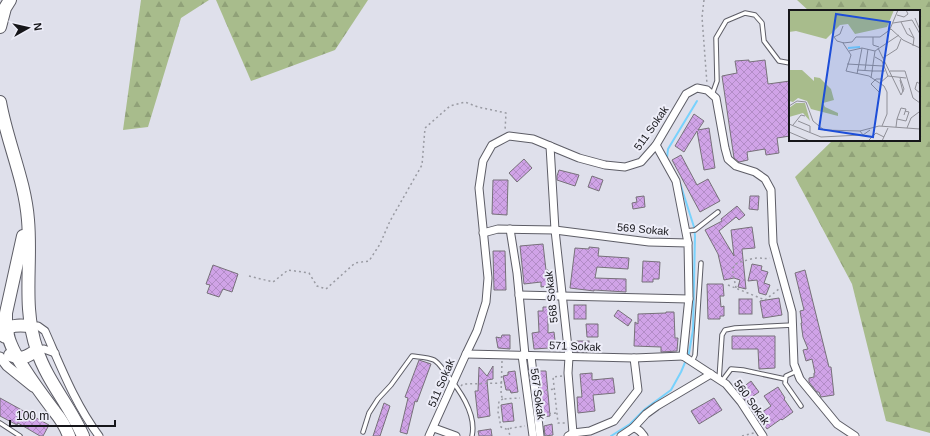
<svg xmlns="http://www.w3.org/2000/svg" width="930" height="436" font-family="Helvetica,sans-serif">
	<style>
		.forest { fill: url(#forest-firs) }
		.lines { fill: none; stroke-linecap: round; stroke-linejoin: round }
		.stream { stroke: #78d2fd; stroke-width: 2 }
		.building { fill: url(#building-cross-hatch); stroke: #77717a }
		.service-casing { stroke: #5d5d66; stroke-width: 5.5 }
		.minor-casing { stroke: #5d5d66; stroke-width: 9 }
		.tertiary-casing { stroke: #5d5d66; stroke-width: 11 }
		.trunk-casing { stroke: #5d5d66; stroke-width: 14 }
		.path { stroke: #999aa2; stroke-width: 1.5; stroke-dasharray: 2 3; stroke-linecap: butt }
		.service { stroke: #fff; stroke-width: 3.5 }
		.minor { stroke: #fff; stroke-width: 7 }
		.tertiary { stroke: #fff; stroke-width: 9 }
		.trunk { stroke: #fff; stroke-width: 12 }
		.labels { text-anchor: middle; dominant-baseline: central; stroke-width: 4; stroke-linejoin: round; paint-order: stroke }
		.street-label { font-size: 11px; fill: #16161a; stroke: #ededf8 }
		.inset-river { fill: none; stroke: #78d2fd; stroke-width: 2 }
		.inset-road { fill: none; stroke: #8f8f97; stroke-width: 1 }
		.view { fill: #1d4ed8; fill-opacity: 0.15; stroke: #1d4ed8; stroke-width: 2 }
		.inset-edge { fill: none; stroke: #16161a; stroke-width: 2 }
	</style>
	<defs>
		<pattern id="forest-firs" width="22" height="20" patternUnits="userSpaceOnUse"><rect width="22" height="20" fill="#a8bc8c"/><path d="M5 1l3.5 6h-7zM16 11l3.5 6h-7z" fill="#90a178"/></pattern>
		<pattern id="building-cross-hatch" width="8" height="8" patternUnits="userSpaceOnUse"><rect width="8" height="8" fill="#d0a3e7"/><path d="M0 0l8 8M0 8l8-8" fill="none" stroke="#b28cc6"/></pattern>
	</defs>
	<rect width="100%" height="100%" fill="#dfe0eb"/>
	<g class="forest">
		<path d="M 141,0 L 209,0 L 181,18 L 148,127 L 123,130 Z"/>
		<path d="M 216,0 L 368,0 L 335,50 L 251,81 Z"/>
		<path d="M 797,0 L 930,0 L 930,433 L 886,421 L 852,284 L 795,177 L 833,140 L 919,140 L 919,11 L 809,11 Z"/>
	</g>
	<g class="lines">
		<g class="stream">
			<path d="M 667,158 L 668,149 L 697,101"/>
			<path d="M 611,436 L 630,424 L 645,409 L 671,390 L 681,372 L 689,353 L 693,330 L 695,236 L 694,227 L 680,183"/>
		</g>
	</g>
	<g class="building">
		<path d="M 749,60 L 749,62 L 765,60 L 768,84 L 790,81 L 790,136 L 777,138 L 779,153 L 766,155 L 765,149 L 747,152 L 748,160 L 739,162 L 734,158 L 722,76 L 737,73 L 735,61 Z"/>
		<path d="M 694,114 L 704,121 L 698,130 L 709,128 L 715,168 L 704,170 L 697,131 L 684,152 L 675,146 Z"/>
		<path d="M 681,155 L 697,185 L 708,179 L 720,201 L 700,212 L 672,160 Z"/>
		<path d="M 524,159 L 532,168 L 517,182 L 509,173 Z"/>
		<path d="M 559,170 L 579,175 L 575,186 L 557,180 L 557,176 Z"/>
		<path d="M 592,176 L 603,180 L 599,191 L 588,187 Z"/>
		<path d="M 493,180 L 508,180 L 507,215 L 492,214 Z"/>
		<path d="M 644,196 L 645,207 L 633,209 L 632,203 L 637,202 L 636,197 Z"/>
		<path d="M 750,196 L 759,196 L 758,210 L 749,209 Z"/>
		<path d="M 737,206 L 745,215 L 739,220 L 736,217 L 719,231 L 734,256 L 731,230 L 752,227 L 755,248 L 742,249 L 746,289 L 738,287 L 740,280 L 734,278 L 724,280 L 718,254 L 705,230 L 722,221 L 721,219 Z"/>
		<path d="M 543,244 L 546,270 L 548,270 L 550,281 L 547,281 L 548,286 L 541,287 L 541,282 L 524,284 L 520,246 Z"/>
		<path d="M 589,247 L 599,248 L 598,256 L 629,258 L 628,269 L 597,267 L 595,278 L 626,279 L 626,292 L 594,290 L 594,291 L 570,288 L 575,248 L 589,249 Z"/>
		<path d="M 493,251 L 505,251 L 506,290 L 494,290 Z"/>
		<path d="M 643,261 L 660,262 L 659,279 L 653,279 L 653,282 L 642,282 Z"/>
		<path d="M 752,264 L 762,266 L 761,270 L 768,272 L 764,283 L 770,285 L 766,295 L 759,293 L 757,280 L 748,281 Z"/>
		<path d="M 213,265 L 238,274 L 232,292 L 223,289 L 219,297 L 207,293 L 210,285 L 206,284 Z"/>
		<path d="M 805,270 L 829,367 L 831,367 L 834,395 L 821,397 L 819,392 L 817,392 L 809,382 L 809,378 L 814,377 L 814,373 L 815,373 L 812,359 L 806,361 L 803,350 L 808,349 L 803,337 L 801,323 L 802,323 L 800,311 L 804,310 L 795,273 Z"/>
		<path d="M 707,284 L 723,284 L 724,296 L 720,296 L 721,307 L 724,306 L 724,316 L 720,316 L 720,319 L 708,319 Z"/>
		<path d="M 779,298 L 782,315 L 763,318 L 760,301 Z"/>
		<rect x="739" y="299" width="13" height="15"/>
		<rect x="574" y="305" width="12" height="14"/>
		<path d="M 543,307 L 552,307 L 552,317 L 548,317 L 548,333 L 554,332 L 556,349 L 549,350 L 549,348 L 534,349 L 532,333 L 539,332 L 538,311 L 543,311 Z"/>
		<path d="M 618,310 L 632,320 L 628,326 L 614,316 Z"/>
		<path d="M 666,312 L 674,312 L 675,338 L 678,338 L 677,351 L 661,352 L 661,347 L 634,346 L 635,322 L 638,324 L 638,314 L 666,313 Z"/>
		<path d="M 586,324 L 598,324 L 598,337 L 587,337 Z"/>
		<path d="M 502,335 L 510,335 L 510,349 L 498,348 L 496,337 L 501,338 Z"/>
		<path d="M 732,336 L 775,336 L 775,368 L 759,369 L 758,349 L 732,349 Z"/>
		<rect x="577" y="341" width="12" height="11"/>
		<path d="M 419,360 L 431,364 L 417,402 L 415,401 L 407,434 L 400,432 L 408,398 L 405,397 Z"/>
		<path d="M 493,366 L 493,379 L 487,380 L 490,416 L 478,418 L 475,391 L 478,391 L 479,367 L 487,376 Z"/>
		<path d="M 515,371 L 518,392 L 511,393 L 510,390 L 506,390 L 503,376 L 508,375 L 508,372 Z"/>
		<path d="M 538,371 L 546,371 L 550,416 L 543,417 Z"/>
		<path d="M 592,373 L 592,380 L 613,378 L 615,393 L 593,395 L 595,411 L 578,413 L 577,397 L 582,397 L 580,374 Z"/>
		<path d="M 751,381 L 759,392 L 746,401 L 738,391 Z"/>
		<path d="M 778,387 L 785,398 L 784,399 L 793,412 L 782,420 L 781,419 L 767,429 L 758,415 L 771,406 L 764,396 Z"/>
		<path d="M 0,398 L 49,425 L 43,436 L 40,436 L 18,423 L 17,425 L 0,416 Z"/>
		<path d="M 714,398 L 722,410 L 699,424 L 691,411 Z"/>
		<path d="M 384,403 L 390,406 L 380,436 L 373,436 Z"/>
		<path d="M 512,403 L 514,421 L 503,422 L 501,405 Z"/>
		<path d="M 552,424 L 553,435 L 545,436 L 544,426 Z"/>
		<path d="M 491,429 L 492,436 L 479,436 L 478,431 Z"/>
	</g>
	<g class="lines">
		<defs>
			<g id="service">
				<path d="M 712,95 L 717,81 L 716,38 L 726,21 L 745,13 L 755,15 L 762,23 L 764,41 L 779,61 L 790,63"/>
				<path d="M 686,231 L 695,230 L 718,212"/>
				<path d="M 692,362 L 695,355 L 701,263"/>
				<path d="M 797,371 L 786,376 L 785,383 L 801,406"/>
				<path d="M 719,380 L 722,335 L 725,330 L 735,328 L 793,325"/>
				<path d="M 722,381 L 731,369 L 743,370 L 785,379"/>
				<path d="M 0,423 L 20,436"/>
				<path d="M 363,432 L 369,413 L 378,399 L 391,385 L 412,356 C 419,357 428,357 434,360 C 438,362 442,368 445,372 C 458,388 477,413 472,436"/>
			</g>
			<g id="minor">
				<path d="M 656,145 L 676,181 L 688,243"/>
				<path d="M 550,146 L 555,230 L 569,357 L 568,373 L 573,433"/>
				<path d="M 510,229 L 517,273 L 525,355"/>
				<path d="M 483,233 L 498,229 L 555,230 L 649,242 L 688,243 L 689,297 L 683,356"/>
				<path d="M 519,295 L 689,299"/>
				<path d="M 31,326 L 38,326 L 45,331 C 61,367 75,404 99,436"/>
				<path d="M 37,350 L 44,349 L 55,353"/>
				<path d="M 466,354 L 634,358 L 683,356"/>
				<path d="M 522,355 L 533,436"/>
				<path d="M 531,356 L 540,436"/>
				<path d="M 683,356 L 726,384 L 741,402 L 763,436"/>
				<path d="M 434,428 L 456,436"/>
				<path d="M 633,428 C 638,428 641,432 644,436"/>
				<path d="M 429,436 L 466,354 L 477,331 L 486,302 L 488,278 L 479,188 L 483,161 L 492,145 L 509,136 L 533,139 L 579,158 L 605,165 L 625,167 L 641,162 L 656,145 L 686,94 L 697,88 L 707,90 L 716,98 L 725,148 L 728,159 L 736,166 L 755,172 L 765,179 L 771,190 L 773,243 L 792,312 L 794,364 L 800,379 L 837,424 L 855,436"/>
				<path d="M 568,436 L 573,433 L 590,431 L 614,421 L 638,390 L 634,358"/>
				<path d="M 621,436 L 633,428 L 646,414 L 657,406 L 711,374"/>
			</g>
			<g id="tertiary">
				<path d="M 0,335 L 4,338"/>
				<path d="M 0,357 L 7,366 L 33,387"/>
			</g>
			<g id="trunk">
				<path d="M 0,27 L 5,8 L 10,0"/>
				<path d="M 0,102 C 7,142 25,180 28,220 C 32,265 22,307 37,350 C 47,381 70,406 83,436"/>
				<path d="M 31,326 C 24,326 15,324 9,328 C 0,341 46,400 55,412 C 60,418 66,428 69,436"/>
				<path d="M 6,332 L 6,313 L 23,236"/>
				<path d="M 10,355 C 22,360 27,357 37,350"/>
			</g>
		</defs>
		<use href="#service" class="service-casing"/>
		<use href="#minor" class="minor-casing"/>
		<use href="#tertiary" class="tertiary-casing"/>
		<use href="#trunk" class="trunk-casing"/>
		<g class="path">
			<path d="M 704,0 L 702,17 L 707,84"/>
			<path d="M 249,276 L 273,282 L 288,270 L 309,273 L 317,286 L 326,289 L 355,263 L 369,261 L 380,244 L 390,221 L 422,165 L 425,128 L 450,106 L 465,102 L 478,107 L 506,113 L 505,131"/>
			<path d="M 728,285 L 765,300 L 779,289"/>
			<path d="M 736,288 C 734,275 727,264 744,261 C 748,260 753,258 757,258 C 762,258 765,259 770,258"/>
			<path d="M 502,361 L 501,395 L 503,399 L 520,398"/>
			<path d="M 562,376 L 553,377 L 558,423 L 565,423"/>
			<path d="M 461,386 L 463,384 L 503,383"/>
			<path d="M 541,391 L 555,389"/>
			<path d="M 503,399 L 499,401 L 498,412 L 501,427 L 506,429 L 525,426"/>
			<path d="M 544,414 L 557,413"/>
			<path d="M 508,428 L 510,436"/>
			<path d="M 742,436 L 754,433"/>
		</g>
		<use href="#service" class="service"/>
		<use href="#minor" class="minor"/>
		<use href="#tertiary" class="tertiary"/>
		<use href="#trunk" class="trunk"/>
	</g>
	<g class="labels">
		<g class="street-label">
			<text transform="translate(651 128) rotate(-55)">511 Sokak</text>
			<text transform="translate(643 229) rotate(5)">569 Sokak</text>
			<text transform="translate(551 297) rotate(-96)">568 Sokak</text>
			<text transform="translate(575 346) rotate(2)">571 Sokak</text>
			<text transform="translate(441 383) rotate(-67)">511 Sokak</text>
			<text transform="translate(538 394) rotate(82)">567 Sokak</text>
			<text transform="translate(752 402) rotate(54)">560 Sokak</text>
		</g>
	</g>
	<g transform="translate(789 10)">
		<rect width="131" height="131" fill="#dfe0eb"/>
		<path d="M 0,0 L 105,0 L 98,17 L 66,24 L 59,14 L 51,15 L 37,29 L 7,21 L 0,22 ZM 0,60 L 13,60 L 25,71 L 25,67 L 31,68 L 42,79 L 45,90 L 34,93 L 36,97 L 49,103 L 49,106 L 22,99 L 18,91 L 9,88 L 4,92 L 0,91 ZM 7,93 L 16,93 L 21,111 L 14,103 L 0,107 L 0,98 Z" fill="#a8bc8c"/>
		<path class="inset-river" d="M 59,38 L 71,37"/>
		<path class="inset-road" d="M 108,5 L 115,7 L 119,4 L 117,0M 126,8 L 131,20M 112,12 L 118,24 L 125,28M 104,13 L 123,10 L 131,24M 54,16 L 51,24 L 45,27 L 48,31 L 55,33M 120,18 L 125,28 L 124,36M 101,19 L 109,0M 84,27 L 84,35 L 90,37M 89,38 L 112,85M 60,41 L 73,38M 86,41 L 110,25M 86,47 L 93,51 L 99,66M 94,48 L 108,39 L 112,29M 58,54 L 94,56M 68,60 L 84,61M 76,60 L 79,39M 83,61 L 96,61M 101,61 L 116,61 L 124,88 L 131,93M 68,64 L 73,38 L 86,41M 82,68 L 86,41M 111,68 L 115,79 L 112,85M 111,70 L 114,82M 91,73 L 99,66 L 117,68M 131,74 L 128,72 L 126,79 L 131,83M 90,82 L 82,74 L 87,69 L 93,69M 0,96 L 8,91 L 17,92 L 24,111 L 35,120 L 71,121 L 90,116 L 131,119M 116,101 L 120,102 L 117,111M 108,109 L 112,98 L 117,99 L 115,105M 9,111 L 21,116 L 21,122M 0,114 L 32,127 L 72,125M 4,115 L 12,105 L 16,106M 93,116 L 98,104 L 98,82 L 95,76 L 80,66 L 57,61 L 62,45 L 54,33 L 63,32 L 67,27 L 91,27 L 102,19 L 114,30 L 131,38M 107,117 L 108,109 L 117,111M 118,118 L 122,108 L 130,102M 71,121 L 74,125 L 81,120M 0,122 L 21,131M 80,130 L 87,123 L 95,127M 93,131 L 99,118"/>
		<path class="view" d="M 47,4 L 101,12 L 84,127 L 30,119 Z"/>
		<rect width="131" height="131" class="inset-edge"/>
	</g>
	<g transform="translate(28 28) rotate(82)" stroke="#ededf8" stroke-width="3" paint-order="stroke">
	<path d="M0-3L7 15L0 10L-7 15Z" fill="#16161a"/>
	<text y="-6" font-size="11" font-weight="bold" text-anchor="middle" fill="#16161a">N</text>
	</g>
	<path d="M10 420v6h105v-6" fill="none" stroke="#16161a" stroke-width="2"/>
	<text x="16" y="420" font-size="12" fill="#16161a" stroke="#ededf8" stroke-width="3" paint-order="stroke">100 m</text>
</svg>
